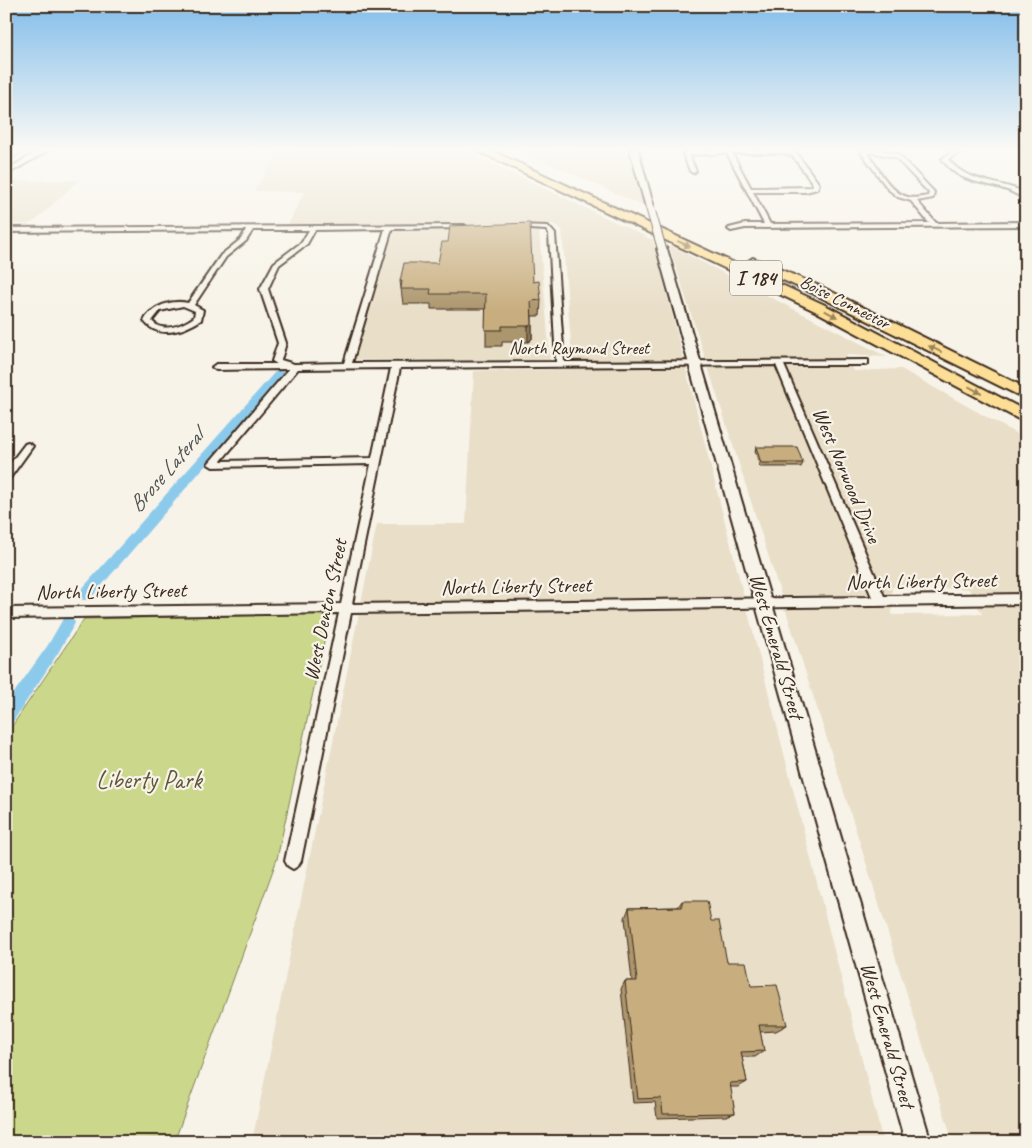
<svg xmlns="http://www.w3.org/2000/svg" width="1032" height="1148" font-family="Caveat,sans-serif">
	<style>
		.built { fill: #e9dec8; fill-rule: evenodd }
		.green { fill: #cbd88c; stroke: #838155 }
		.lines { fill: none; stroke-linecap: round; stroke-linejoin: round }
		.canal { fill: #8ccaec; fill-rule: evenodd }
		.street-casing { stroke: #3b2a1e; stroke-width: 4 }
		.secondary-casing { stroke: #3b2a1e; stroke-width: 4 }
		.highway-casing { stroke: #3b2a1e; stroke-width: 4 }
		.street { fill: #f7f3e8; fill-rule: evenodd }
		.secondary { fill: #f7f3e8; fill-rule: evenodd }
		.highway { fill: #fdde96; fill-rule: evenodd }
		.secondary-bridge-casing { stroke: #3b2a1e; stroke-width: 10; stroke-linecap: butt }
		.secondary-bridge { stroke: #f7f3e8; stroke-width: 8 }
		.wall { fill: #ac966d; stroke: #3b2a1e }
		.shaded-wall { fill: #8c7a59; stroke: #3b2a1e }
		.building { fill: #c8ae7f; stroke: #3b2a1e }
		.oneway { fill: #9c845a }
		.labels { text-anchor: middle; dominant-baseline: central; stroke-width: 4.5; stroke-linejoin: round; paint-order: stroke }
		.far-street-label { font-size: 18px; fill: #3b2a1e; stroke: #f7f3e8 }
		.shield { fill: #f7f3e8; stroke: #73665b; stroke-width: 1 }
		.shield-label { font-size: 20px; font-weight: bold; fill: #3b2a1e }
		.street-label { font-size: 21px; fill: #3b2a1e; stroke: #f7f3e8 }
		.water-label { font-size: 22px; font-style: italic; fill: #4f5252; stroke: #f7f3e8 }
		.near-park-label { font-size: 25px; fill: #5f563a; stroke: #f7f3e8 }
	</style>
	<rect width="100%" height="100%" fill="#f7f3e8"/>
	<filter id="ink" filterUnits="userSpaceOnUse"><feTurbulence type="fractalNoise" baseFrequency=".02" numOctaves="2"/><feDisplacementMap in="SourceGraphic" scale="10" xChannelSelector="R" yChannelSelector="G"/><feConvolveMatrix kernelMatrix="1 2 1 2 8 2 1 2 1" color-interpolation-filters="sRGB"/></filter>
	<g filter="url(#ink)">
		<g class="built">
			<path d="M 279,150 L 463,150 L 653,240 L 883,1142 L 252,1142 L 377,524 L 466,524 L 474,371 L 573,369 L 562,230 L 553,224 L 541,224 L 539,231 L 550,360 L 355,360 L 396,225 L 288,225 L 304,192 L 254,191 Z"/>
			<path d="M 520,150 L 630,150 L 643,206 Z"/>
			<path d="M 79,180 L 35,221 L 28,224 L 6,224 L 6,183 L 9,181 Z"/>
			<path d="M 669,245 L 887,357 L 846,355 L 854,371 L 901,369 L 1026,439 L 1026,1142 L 953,1142 L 849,808 ZM 892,587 L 969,589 L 982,614 L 892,615 Z"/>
		</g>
		<path class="green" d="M 330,614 L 277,859 L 176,1137 L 74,1142 L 6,1142 L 6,735 L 84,619 Z"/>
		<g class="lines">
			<g class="canal">
				<path d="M 25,150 L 35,150 L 6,162 L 6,158 Z"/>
				<path d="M 279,371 L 283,372 L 284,374 L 283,376 L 90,599 L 85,600 L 80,599 L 78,595 L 80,591 L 275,372 Z"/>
				<path d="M 68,617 L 73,619 L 75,623 L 58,653 L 12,723 L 6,725 L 6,704 L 48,645 L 63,619 Z"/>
			</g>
			<defs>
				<g id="street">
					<path d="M 787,150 L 797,154 L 819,184 L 817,189 L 806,192 L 753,192 L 770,224 L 929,223 L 911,201 L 898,197 L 888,189 L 861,152 L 880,150 L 899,155 L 934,192 L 933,198 L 917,201 L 936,223 L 1026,222 L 1026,226 L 745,228 L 731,231 L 728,229 L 729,228 L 745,224 L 764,224 L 727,153 L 689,155 L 696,171 L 693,173 L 690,171 L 683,154 L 690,150 ZM 732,153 L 783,153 L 793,156 L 813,184 L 812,187 L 751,188 ZM 868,153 L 875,153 L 895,157 L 929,193 L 928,196 C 922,197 915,199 908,197 C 890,193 877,167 868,153 Z"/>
					<path d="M 955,150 L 962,150 L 948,159 C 964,181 995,181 1019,190 L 1026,194 L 1026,199 C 1018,196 1012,191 1004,189 C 979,181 959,183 942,159 Z"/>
					<path d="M 515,225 L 548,226 L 555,234 L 564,362 L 868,360 L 868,364 L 865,365 L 784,365 L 884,596 L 1026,594 L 1026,604 L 351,613 L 301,861 L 298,866 L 293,869 L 288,866 L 285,861 L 339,613 L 6,618 L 6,608 L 341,604 L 371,464 L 213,467 L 208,464 L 289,369 L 216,370 L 212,367 L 216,364 L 277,364 L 272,361 L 278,343 L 260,289 L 274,263 L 302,242 L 309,230 L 253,230 L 246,241 L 226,257 L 194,305 L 203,310 L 201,320 C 184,331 158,340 144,321 C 151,306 172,299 188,303 L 221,255 L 241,239 L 246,230 L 6,232 L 6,228 L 464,225 L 467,227 L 466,228 L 392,229 L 352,363 L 556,362 L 549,234 L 546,230 L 513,228 L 512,227 ZM 385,229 L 344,363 L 294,364 L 281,360 L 286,343 L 268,289 L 279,265 L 307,244 L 315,230 ZM 183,306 L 195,311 L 194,317 C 183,325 163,334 152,321 L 160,311 ZM 776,365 L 872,597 L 352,604 L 400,368 ZM 391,368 L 372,458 L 221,461 L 298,369 Z"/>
					<path d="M 28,443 L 33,446 L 10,478 L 6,479 L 6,469 L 25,444 Z"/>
				</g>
				<g id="secondary">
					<path d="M 40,150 L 49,150 L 6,175 L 6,170 Z"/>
					<path d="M 630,150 L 638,150 L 653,204 L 652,206 L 645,204 Z"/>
					<path d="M 662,246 L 667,249 L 931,1142 L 905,1142 L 657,249 Z"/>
				</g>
				<g id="highway">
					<path d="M 476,150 L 490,150 L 825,305 L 1026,411 L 1026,423 L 815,311 Z"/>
					<path d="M 753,258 L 822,287 L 1026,388 L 1026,399 L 812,293 L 749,265 L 747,262 Z"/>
				</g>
			</defs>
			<use href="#street" class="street-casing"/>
			<use href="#secondary" class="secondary-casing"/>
			<use href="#highway" class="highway-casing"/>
			<use href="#street" class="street"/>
			<use href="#secondary" class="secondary"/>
			<use href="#highway" class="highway"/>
			<defs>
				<path id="secondary-bridge" d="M 649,204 L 662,249"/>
			</defs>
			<use href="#secondary-bridge" class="secondary-bridge-casing"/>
			<use href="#secondary-bridge" class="secondary-bridge"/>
		</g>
		<g class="wall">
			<path d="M 400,281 L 533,282 L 541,300 L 540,316 L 532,316 L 532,339 L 528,342 L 502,342 L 502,346 L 486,346 L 486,309 L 431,309 L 431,304 L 403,304 Z"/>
			<path d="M 756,447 L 803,463 L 801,467 L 760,467 L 755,451 Z"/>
			<path d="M 682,901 L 711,921 L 727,962 L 751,986 L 787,1025 L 776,1031 L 760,1032 L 764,1051 L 755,1057 L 742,1057 L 747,1082 L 738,1087 L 730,1087 L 735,1113 L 726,1116 L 657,1118 L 655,1102 L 633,1103 L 621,989 L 625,981 L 632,981 L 625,918 L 629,908 L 678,907 Z"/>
		</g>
		<path class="shaded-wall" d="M 532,323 L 532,339 L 528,342 L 528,326 Z"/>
		<g class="building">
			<path d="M 530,223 L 533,282 L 539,281 L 541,300 L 531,301 L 532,323 L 528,326 L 502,326 L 502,330 L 485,330 L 486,294 L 430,294 L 431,289 L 401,289 L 402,281 L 400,281 L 404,263 L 438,263 L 442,242 L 448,242 L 450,226 Z"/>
			<path d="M 756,447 L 797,447 L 803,463 L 761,463 Z"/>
			<path d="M 682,901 L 707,901 L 711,921 L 719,921 L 727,962 L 746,962 L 751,986 L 777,985 L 787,1025 L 759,1025 L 764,1051 L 741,1052 L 747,1082 L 730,1083 L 735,1113 L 663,1114 L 661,1098 L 638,1099 L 625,981 L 637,981 L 629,908 L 682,907 Z"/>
		</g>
		<defs><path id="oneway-solid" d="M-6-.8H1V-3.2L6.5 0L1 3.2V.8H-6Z" transform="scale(1.25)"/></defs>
		<g class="oneway">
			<use href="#oneway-solid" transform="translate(684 244) rotate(25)"/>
			<use href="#oneway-solid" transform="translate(831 314) rotate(28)"/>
			<use href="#oneway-solid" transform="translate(935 349) rotate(-154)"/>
			<use href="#oneway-solid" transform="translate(975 390) rotate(29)"/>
		</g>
	</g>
	<linearGradient id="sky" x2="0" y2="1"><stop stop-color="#83bdea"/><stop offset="0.48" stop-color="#fbfaf5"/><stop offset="1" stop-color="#fbfaf5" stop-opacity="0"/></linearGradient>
	<rect width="1032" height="311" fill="url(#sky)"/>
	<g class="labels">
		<g class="far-street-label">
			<text transform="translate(845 302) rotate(27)">Boise Connector</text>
			<text x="579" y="348">North Raymond Street</text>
		</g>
		<rect class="shield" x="730" y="260.5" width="52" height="35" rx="4"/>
		<g class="shield-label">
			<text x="756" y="278">I 184</text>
		</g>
		<g class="street-label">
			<text transform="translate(847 475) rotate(67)">West Norwood Drive</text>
			<text transform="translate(921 581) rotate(-1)">North Liberty Street</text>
			<text transform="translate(516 586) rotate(-1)">North Liberty Street</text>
			<text transform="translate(111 591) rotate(-1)">North Liberty Street</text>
			<text transform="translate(325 610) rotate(-78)">West Denton Street</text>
			<text transform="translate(777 646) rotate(74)">West Emerald Street</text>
			<text transform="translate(888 1035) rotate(74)">West Emerald Street</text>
		</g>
		<g class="water-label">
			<text transform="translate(166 471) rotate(-49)">Brose Lateral</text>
		</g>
		<g class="near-park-label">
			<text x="149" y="780">Liberty Park</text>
		</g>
	</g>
	<rect width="1032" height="1148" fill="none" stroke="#f7f3e8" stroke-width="25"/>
	<rect x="12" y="12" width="1007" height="1123" fill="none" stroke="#3b2a1e" stroke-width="2" filter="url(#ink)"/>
</svg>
